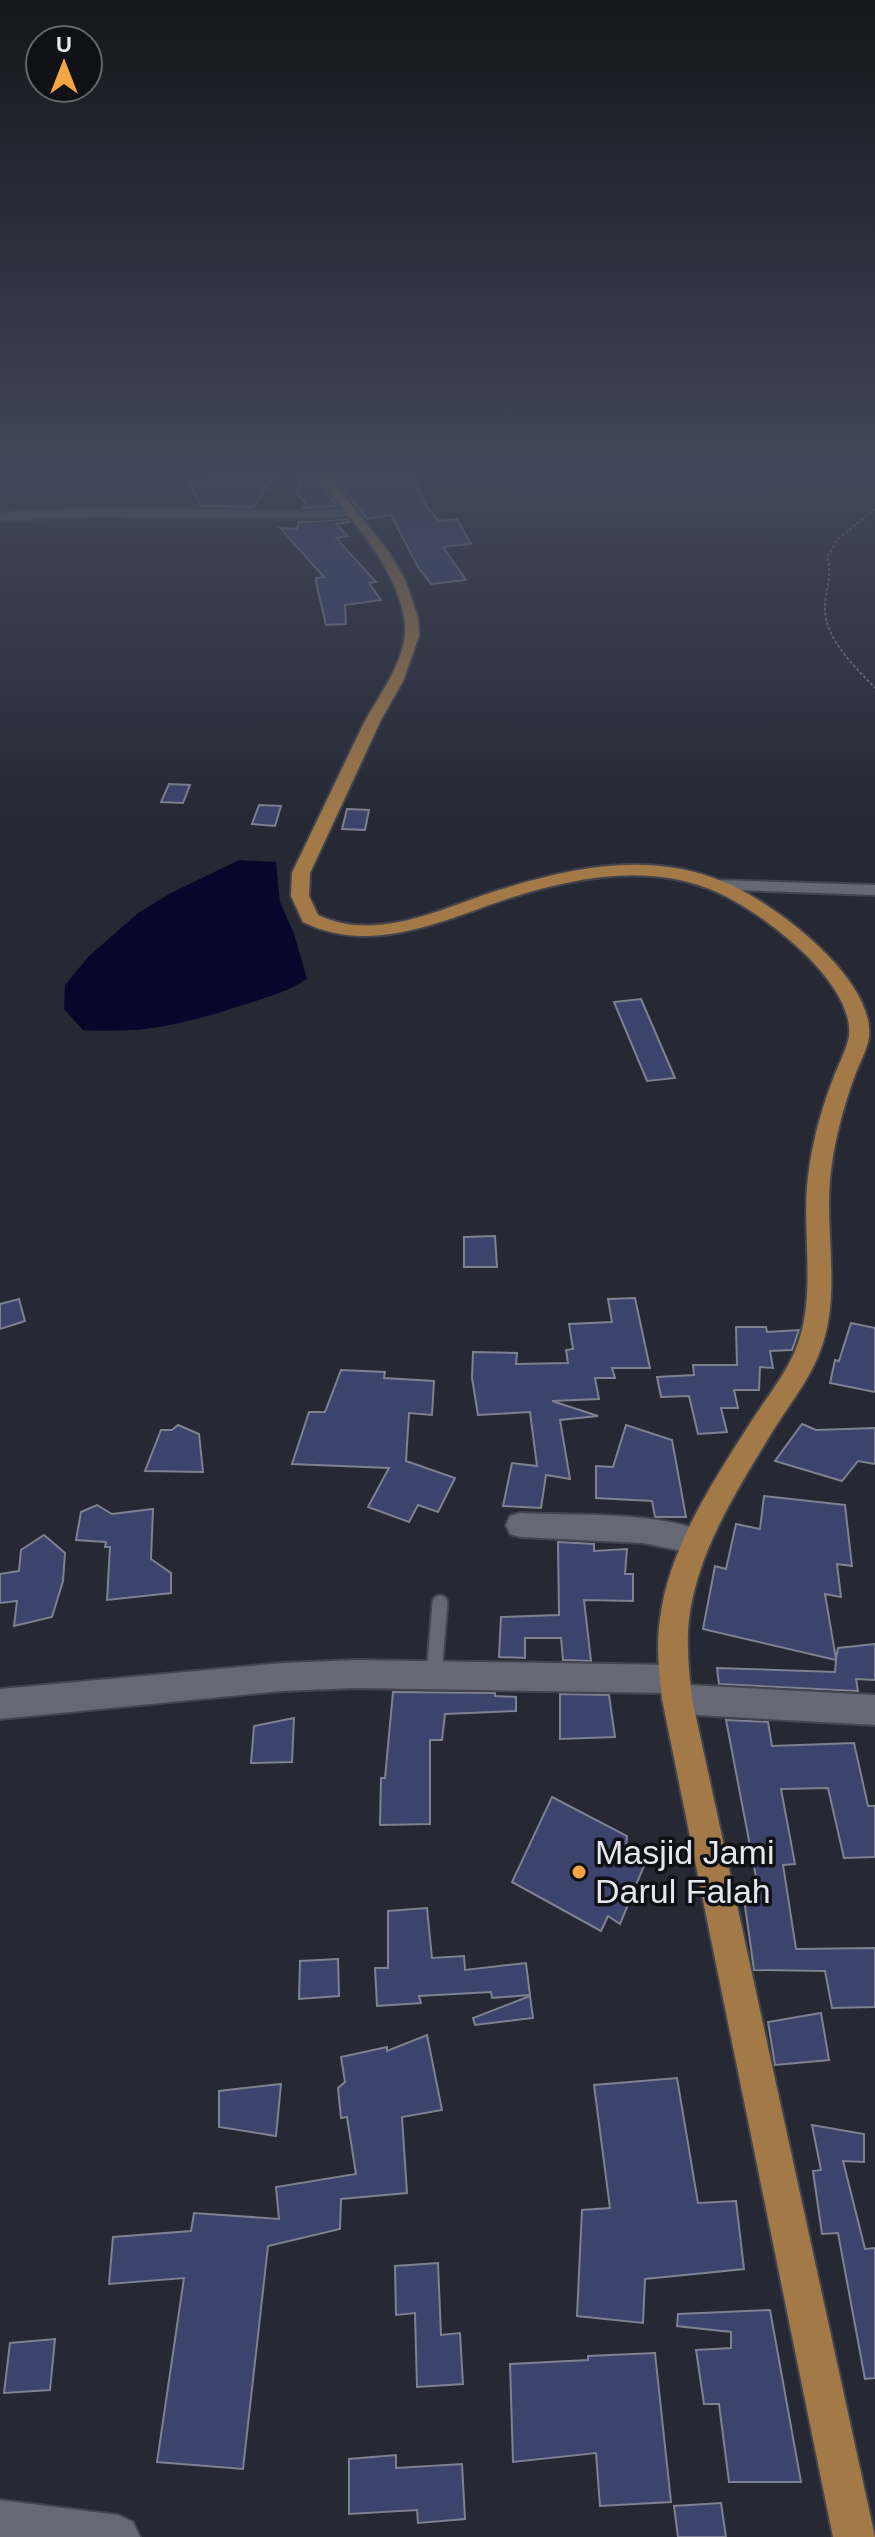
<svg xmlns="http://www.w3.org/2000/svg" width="875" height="2537" font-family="Helvetica,sans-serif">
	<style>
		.water { fill: #07072b }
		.building { fill: #3c436d; stroke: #7e818f; stroke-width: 2 }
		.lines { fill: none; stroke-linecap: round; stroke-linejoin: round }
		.service-casing { stroke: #42444e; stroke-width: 19 }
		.minor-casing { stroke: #42444e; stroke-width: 4 }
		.primary-casing { stroke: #42444e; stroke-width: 4 }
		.path { stroke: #777882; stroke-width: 2; stroke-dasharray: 3 2; stroke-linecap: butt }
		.service { stroke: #656875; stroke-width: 15 }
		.minor { fill: #656875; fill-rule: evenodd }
		.primary { fill: #a37a47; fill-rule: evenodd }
		.poi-dot { fill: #f3a443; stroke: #101116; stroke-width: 3 }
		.labels { text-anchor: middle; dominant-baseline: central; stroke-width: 7; stroke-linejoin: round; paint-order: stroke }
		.near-poi-label { font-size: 34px; fill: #e5e6ee; stroke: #101116; text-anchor: start }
	</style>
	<rect width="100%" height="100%" fill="#262833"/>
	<path class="water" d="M 239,860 L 276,862 L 280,902 L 294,934 L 307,979 C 287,992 265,998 243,1005 C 184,1024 145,1034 83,1030 L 64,1009 L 65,985 L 88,957 L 138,913 L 171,893 Z"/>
	<g class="building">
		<path d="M 209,472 L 275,472 L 254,507 L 201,506 L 189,483 L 213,480 Z"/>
		<path d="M 304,472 L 309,472 L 315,479 L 337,506 L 303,508 L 305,502 L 297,494 Z"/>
		<path d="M 361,472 L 410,472 L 427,507 L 439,521 L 457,519 L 471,544 L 443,547 L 466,580 L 431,584 L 418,567 L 391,515 L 367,519 L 333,476 Z"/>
		<path d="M 347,519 L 350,522 L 336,524 L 348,536 L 336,538 L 376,582 L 369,583 L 381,600 L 345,605 L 346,624 L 326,625 L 316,582 L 316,578 L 324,577 L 280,528 L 297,529 L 299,522 Z"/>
		<path d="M 169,784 L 190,785 L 183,803 L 161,802 Z"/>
		<path d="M 259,805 L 281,806 L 275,826 L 252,824 Z"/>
		<path d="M 347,809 L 369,810 L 365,830 L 342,829 Z"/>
		<path d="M 641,999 L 675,1078 L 647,1081 L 614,1002 Z"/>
		<path d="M 495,1236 L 497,1267 L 464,1267 L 464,1237 Z"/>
		<path d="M 635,1298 L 650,1368 L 612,1368 L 615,1378 L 595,1378 L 599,1399 L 552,1401 L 598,1416 L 560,1420 L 570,1479 L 546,1475 L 541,1508 L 503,1506 L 512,1463 L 537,1466 L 530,1412 L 478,1415 L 472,1378 L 473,1352 L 517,1353 L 516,1364 L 568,1363 L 566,1350 L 573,1349 L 569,1324 L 612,1322 L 608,1299 Z"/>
		<path d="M 19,1299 L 25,1321 L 0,1329 L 0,1304 Z"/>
		<path d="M 851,1323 L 875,1328 L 875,1392 L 830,1383 L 835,1360 L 839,1361 Z"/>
		<path d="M 736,1327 L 766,1327 L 767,1332 L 799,1330 L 792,1350 L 770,1351 L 773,1368 L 760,1367 L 759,1390 L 734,1390 L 738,1408 L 721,1408 L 727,1432 L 698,1434 L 689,1396 L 661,1397 L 657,1377 L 694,1375 L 693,1365 L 737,1365 Z"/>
		<path d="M 341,1370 L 385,1372 L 384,1378 L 434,1381 L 432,1415 L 409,1413 L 406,1461 L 455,1478 L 438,1512 L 418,1505 L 409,1522 L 368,1507 L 389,1468 L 292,1464 L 309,1412 L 325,1412 Z"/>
		<path d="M 802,1424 L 816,1430 L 875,1428 L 875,1464 L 858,1461 L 842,1481 L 775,1461 Z"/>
		<path d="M 178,1425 L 199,1434 L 203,1472 L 145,1471 L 161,1430 L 172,1430 Z"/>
		<path d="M 626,1425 L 672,1440 L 686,1517 L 655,1517 L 652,1501 L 596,1498 L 596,1466 L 613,1467 Z"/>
		<path d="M 764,1496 L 845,1505 L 852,1566 L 837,1564 L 841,1597 L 825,1594 L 836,1659 L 838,1648 L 875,1644 L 875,1680 L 856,1679 L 858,1691 L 719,1684 L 717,1668 L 835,1672 L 836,1660 L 703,1629 L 715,1566 L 726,1569 L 736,1524 L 760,1529 Z"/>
		<path d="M 97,1505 L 112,1514 L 153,1509 L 151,1559 L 171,1573 L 171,1593 L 107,1600 L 110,1547 L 105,1547 L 106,1542 L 76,1540 L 81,1512 Z"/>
		<path d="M 44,1535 L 65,1553 L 63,1581 L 52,1617 L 14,1626 L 17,1601 L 0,1603 L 0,1574 L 19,1571 L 21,1550 Z"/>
		<path d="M 558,1542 L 594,1544 L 594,1551 L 627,1549 L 625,1574 L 633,1574 L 633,1601 L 584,1600 L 591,1661 L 563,1660 L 561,1638 L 525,1638 L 525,1658 L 499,1657 L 501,1617 L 559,1615 Z"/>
		<path d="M 393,1692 L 495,1693 L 495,1696 L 516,1697 L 516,1711 L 445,1714 L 442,1740 L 430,1740 L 430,1824 L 380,1825 L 381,1778 L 385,1778 Z"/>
		<path d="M 560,1694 L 609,1695 L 615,1737 L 560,1739 Z"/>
		<path d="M 294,1718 L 292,1762 L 251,1763 L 254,1726 Z"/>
		<path d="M 726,1720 L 768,1722 L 772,1746 L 854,1743 L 868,1806 L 875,1806 L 875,1857 L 844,1858 L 828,1788 L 781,1789 L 795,1864 L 783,1865 L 796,1949 L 875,1948 L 875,2007 L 832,2008 L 825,1971 L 754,1970 L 744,1899 L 760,1898 Z"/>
		<path d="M 552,1797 L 627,1836 L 626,1850 L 646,1861 L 620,1924 L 608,1916 L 601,1931 L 512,1882 Z"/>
		<path d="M 427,1908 L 432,1958 L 464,1956 L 465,1970 L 526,1963 L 530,1995 L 492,1998 L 491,1992 L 419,1996 L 421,2003 L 377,2006 L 375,1968 L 388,1968 L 388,1911 Z"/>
		<path d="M 338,1959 L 339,1996 L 299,1999 L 300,1961 Z"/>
		<path d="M 530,1996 L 533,2018 L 475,2025 L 473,2018 Z"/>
		<path d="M 821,2013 L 829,2060 L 775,2065 L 768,2022 Z"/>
		<path d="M 427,2035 L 442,2110 L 402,2117 L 407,2193 L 341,2199 L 340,2229 L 268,2246 L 243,2469 L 157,2462 L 184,2278 L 109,2284 L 113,2237 L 191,2231 L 194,2213 L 279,2219 L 276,2187 L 356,2174 L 347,2117 L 341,2118 L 338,2088 L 345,2082 L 341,2057 L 387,2047 L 387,2051 Z"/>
		<path d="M 677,2078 L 698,2203 L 736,2201 L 744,2269 L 645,2279 L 643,2323 L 577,2316 L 582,2210 L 610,2208 L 594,2085 Z"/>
		<path d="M 281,2084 L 276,2136 L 219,2127 L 219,2091 Z"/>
		<path d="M 812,2125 L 864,2134 L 864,2162 L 843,2161 L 865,2249 L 875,2248 L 875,2378 L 865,2379 L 838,2233 L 822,2234 L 813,2171 L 821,2170 Z"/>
		<path d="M 438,2263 L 441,2335 L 460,2333 L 463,2384 L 417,2387 L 415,2313 L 396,2315 L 395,2266 Z"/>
		<path d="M 770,2310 L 801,2482 L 729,2482 L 719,2404 L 704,2404 L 696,2350 L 731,2348 L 731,2332 L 677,2326 L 678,2314 Z"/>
		<path d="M 55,2339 L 50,2390 L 4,2393 L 10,2343 Z"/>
		<path d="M 655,2353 L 671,2502 L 600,2506 L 596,2453 L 513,2462 L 510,2364 L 588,2360 L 588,2356 Z"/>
		<path d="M 396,2455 L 396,2468 L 462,2464 L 465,2519 L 418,2523 L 417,2510 L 349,2514 L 349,2459 Z"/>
		<path d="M 721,2503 L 726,2537 L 678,2537 L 674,2506 Z"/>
	</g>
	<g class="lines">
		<defs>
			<path id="service" d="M 434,1674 L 440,1603"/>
			<g id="minor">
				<path d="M 93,508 L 319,511 L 349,508 L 355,512 L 349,516 L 319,519 L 93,516 L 0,521 L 0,513 Z"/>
				<path d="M 716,880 L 875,885 L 875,895 L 710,889 L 707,885 L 710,881 Z"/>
				<path d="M 520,1513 C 581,1516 649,1511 707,1532 L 711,1541 L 707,1550 L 697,1554 L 643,1543 L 520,1537 L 510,1534 L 506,1525 L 510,1516 Z"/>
				<path d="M 357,1660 L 675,1665 L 686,1669 L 690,1679 L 688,1685 L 875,1695 L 875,1725 L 677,1714 L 666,1709 L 662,1699 L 664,1693 L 357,1688 L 282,1691 L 0,1719 L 0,1689 L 282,1663 Z"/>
				<path d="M 0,2500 L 118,2515 L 133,2522 L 140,2537 L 0,2537 Z"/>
			</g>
			<path id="primary" d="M 314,472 L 326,472 L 388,551 L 405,579 L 418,617 L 419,636 L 403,681 L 381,720 L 310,873 L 309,896 L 318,915 C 377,943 442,908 499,890 C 573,867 650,851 724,882 C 772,901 875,978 869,1037 C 867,1050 860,1062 855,1075 C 843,1108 833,1144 830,1180 C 825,1237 842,1298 819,1354 C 809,1380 789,1405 774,1429 C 739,1487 698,1549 689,1618 C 686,1645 689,1672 692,1699 L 875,2537 L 833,2537 L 662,1699 C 659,1672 656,1645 660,1619 C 669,1548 712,1483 749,1425 C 764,1401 784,1377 795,1351 C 818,1297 801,1234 808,1177 C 812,1143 822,1106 835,1074 C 840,1061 847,1049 849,1036 C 855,980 754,905 707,888 C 643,864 574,878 510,898 C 443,920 372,956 303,922 L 291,896 L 292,873 C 315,825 338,777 361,729 C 377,696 412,656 404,617 C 393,560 347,517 314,472 Z"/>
		</defs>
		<use href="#service" class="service-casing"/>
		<use href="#minor" class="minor-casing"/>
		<use href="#primary" class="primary-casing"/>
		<path class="path" d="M 875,509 L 838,539 L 827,557 C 833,574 825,590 825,608 C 824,638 856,668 875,688"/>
		<use href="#service" class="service"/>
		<use href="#minor" class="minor"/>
		<use href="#primary" class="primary"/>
	</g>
	<linearGradient id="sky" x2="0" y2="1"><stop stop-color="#15161c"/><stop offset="0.57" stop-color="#41485b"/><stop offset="1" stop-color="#41485b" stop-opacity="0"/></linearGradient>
	<rect width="875" height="827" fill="url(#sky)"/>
	<circle class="poi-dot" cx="579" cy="1872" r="8"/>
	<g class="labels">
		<g class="near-poi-label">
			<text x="595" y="1852">Masjid Jami<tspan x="595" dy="39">Darul Falah</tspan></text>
		</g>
	</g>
	<g transform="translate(64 64)"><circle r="38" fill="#101116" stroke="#65666c" stroke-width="2"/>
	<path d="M0-6L14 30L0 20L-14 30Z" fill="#f3a443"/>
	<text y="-12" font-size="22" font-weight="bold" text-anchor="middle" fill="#e5e6ee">U</text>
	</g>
</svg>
